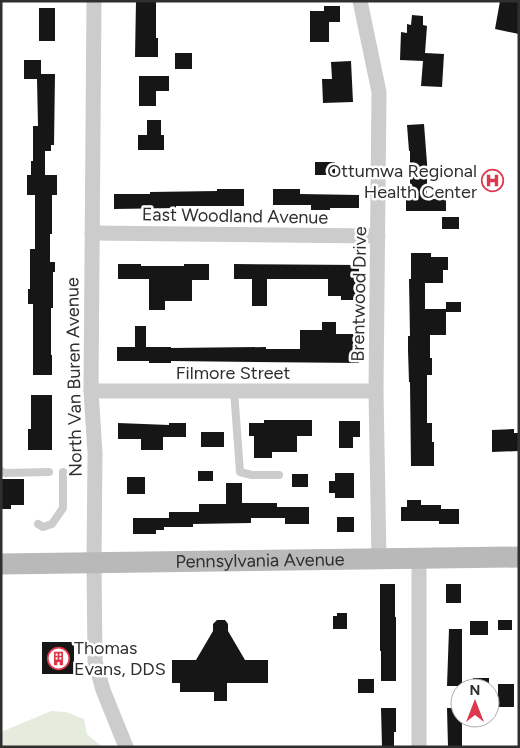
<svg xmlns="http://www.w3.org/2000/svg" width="520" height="748" font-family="Figtree,sans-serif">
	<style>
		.green { fill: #e5ebdd }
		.building { fill: #161616 }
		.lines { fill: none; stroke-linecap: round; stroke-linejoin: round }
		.service { stroke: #ccc; stroke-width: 8 }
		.minor { stroke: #ccc; stroke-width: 15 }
		.secondary { stroke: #b9b9b9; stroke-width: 21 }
		.labels { text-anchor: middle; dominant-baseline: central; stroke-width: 5; stroke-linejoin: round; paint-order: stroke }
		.poi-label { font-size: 18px; fill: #2f2f2f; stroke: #fff; text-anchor: end }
		.street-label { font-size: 18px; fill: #2f2f2f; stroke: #fff }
	</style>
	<rect width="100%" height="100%" fill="#fff"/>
	<path class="green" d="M 51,711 L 66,712 L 84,719 L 87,734 L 102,747 L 1,747 L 1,732 Z"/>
	<g class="building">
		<path d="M 136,1 L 156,1 L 156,38 L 158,38 L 158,57 L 135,57 Z"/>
		<path d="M 500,1 L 519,1 L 519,34 L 495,29 Z"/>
		<path d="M 324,6 L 340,6 L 340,22 L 329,22 L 329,42 L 310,42 L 310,11 L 324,11 Z"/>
		<rect x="39" y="8" width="16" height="33"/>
		<path d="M 412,15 L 423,16 L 423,25 L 427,26 L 425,53 L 444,54 L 442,87 L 421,86 L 423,61 L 400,60 L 401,32 L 407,33 L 407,24 L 411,25 Z"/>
		<rect x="175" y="53" width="17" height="16"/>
		<path d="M 24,60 L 41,60 L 41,74 L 55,74 L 54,145 L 51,145 L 51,151 L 45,151 L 45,175 L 57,175 L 57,195 L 52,195 L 52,234 L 50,234 L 50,262 L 55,262 L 55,272 L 53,272 L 53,308 L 51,308 L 51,355 L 52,355 L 52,375 L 33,375 L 33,304 L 28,304 L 28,289 L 30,289 L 30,249 L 35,249 L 35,195 L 27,195 L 27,175 L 31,175 L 31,161 L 33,161 L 33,126 L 38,126 L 37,79 L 24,79 Z"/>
		<path d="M 351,61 L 353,102 L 323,103 L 322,79 L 332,79 L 331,62 Z"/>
		<path d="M 139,76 L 169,76 L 169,91 L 156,91 L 156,106 L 139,106 Z"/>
		<path d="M 147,120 L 161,120 L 161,135 L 164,135 L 164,150 L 138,150 L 138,135 L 147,135 Z"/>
		<path d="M 424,124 L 427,163 L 427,199 L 446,199 L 446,211 L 406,211 L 406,194 L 410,194 L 410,151 L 409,151 L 407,125 Z"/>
		<rect x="315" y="162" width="20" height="13"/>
		<path d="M 217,189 L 244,189 L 244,206 L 176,206 L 176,208 L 114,209 L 114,194 L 150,194 L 150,192 L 217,191 Z"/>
		<path d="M 273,189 L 300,189 L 300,194 L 359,195 L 359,208 L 330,208 L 330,210 L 311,210 L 311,205 L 273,205 Z"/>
		<rect x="442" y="217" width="17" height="12"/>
		<path d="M 411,253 L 431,253 L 431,257 L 448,257 L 448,270 L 443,270 L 443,283 L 425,283 L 425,309 L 446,309 L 446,335 L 430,335 L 430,358 L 432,358 L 432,375 L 427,375 L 427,423 L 432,423 L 432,442 L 434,442 L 434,466 L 411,466 L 410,382 L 409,382 L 408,350 L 408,336 L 410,336 L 409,279 L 411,279 Z"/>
		<path d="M 118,264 L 141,264 L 141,266 L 184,266 L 184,264 L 209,264 L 209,280 L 192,280 L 192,301 L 165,301 L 165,310 L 149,310 L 149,279 L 118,279 Z"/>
		<path d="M 234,264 L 359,265 L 359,279 L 356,279 L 356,300 L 341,300 L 341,296 L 328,296 L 328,279 L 267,279 L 267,306 L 252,306 L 252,279 L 234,279 Z"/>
		<rect x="446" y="302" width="15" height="10"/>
		<path d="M 322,322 L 336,322 L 336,334 L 356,334 L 356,348 L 359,348 L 359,363 L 171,361 L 171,363 L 149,363 L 149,361 L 117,361 L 117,347 L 135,347 L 135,326 L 146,326 L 146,347 L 171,347 L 171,348 L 266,347 L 266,349 L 300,349 L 300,330 L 322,330 Z"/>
		<path d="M 31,395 L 52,395 L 52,450 L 28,450 L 28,429 L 31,429 Z"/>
		<path d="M 264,420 L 312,420 L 312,436 L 297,436 L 297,452 L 272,452 L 272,458 L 254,458 L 254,436 L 249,436 L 249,423 L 264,423 Z"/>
		<path d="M 339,421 L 360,421 L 360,437 L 353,437 L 353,448 L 339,448 Z"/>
		<path d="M 118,423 L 169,425 L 169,423 L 186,423 L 186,437 L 163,437 L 163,450 L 141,450 L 141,439 L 118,439 Z"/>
		<path d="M 514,429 L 514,433 L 519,433 L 519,451 L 492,452 L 492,430 Z"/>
		<rect x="201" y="432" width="23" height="15"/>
		<rect x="198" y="471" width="15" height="10"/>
		<path d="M 335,473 L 354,473 L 354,498 L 335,498 L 335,493 L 329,493 L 329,481 L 335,481 Z"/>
		<rect x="292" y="474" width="16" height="13"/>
		<rect x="127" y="477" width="18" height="17"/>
		<path d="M 1,479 L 24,479 L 24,505 L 11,505 L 11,509 L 1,509 Z"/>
		<path d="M 226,483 L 242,483 L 242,503 L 277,503 L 277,507 L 309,507 L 309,524 L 285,524 L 285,518 L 251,518 L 251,523 L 193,524 L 193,527 L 164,527 L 164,530 L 156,530 L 156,534 L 133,534 L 133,518 L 169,518 L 169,512 L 199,512 L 199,504 L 226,504 Z"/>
		<path d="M 407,500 L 421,500 L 421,505 L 441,505 L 441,509 L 459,509 L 459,524 L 439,524 L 439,521 L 401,521 L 401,507 L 407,507 Z"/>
		<rect x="337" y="517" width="17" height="15"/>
		<path d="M 380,584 L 395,584 L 395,617 L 396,617 L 396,681 L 381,681 L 381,651 L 380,651 Z"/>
		<rect x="446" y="584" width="15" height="19"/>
		<path d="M 337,613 L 347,613 L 347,629 L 333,629 L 333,616 L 337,616 Z"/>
		<path d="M 217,620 L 225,620 L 228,624 L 228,631 L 245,660 L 268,660 L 268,683 L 227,683 L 227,701 L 214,701 L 214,692 L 180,692 L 180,683 L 172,683 L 172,660 L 196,660 L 213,631 L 213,624 Z"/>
		<rect x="498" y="620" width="14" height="10"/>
		<rect x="470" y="621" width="18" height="14"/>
		<path d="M 449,629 L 462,629 L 462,686 L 447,686 Z"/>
		<rect x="42" y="642" width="32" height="32"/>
		<rect x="473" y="678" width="16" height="10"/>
		<rect x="358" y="679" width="16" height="14"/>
		<rect x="498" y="684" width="16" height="23"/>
		<path d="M 381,708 L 396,708 L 396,732 L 394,732 L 394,747 L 382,747 Z"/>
		<path d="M 447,708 L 460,708 L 460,718 L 462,718 L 462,747 L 448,747 Z"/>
	</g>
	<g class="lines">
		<g class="service">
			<path d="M 234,391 L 240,472 L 252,475 L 279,475"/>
			<path d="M 1,471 L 5,473 L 49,472"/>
			<path d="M 38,524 L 43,527 L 52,524 L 63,508 L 63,472"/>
		</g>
		<g class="minor">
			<path d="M 94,1 L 91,391 L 95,453 L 94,563 L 95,661 L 103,690 L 126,747"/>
			<path d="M 360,1 L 379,92 L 376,391 L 379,559"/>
			<path d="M 92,233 L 378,236"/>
			<path d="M 91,391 L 376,391"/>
			<path d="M 419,559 L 419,747"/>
		</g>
		<path class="secondary" id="s1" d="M 1,564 L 519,557"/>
	</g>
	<defs>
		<symbol id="hospital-ring" viewBox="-11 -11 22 22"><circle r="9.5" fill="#fff" stroke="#dd394d" stroke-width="1.5"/><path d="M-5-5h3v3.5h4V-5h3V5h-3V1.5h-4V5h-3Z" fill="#dd394d"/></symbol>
		<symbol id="building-ring" viewBox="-11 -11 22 22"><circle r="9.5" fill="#fff" stroke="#dd394d" stroke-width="1.5"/><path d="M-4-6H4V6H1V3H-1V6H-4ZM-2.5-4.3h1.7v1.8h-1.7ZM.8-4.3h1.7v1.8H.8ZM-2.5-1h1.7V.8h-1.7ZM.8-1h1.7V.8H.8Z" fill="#dd394d"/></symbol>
	</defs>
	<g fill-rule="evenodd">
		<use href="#hospital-ring" x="480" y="168" width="25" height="25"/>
		<use href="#building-ring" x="46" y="646" width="25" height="25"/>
	</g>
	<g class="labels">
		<g class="poi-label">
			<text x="477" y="171">Ottumwa Regional<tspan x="477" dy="21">Health Center</tspan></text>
			<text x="74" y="648" text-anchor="start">Thomas<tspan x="74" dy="21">Evans, DDS</tspan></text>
		</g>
		<g class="street-label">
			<text transform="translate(235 216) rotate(1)">East Woodland Avenue</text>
			<text transform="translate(359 294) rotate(-89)">Brentwood Drive</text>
			<text x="233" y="373">Filmore Street</text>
			<text transform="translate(74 377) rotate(-91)">North Van Buren Avenue</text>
			<text stroke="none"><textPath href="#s1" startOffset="259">Pennsylvania Avenue</textPath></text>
		</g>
	</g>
	<rect width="520" height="748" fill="none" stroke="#2f2f2f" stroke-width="5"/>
	<g transform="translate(475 703)"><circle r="24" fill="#ffffff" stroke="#acacac"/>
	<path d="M0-4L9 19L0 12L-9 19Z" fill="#dd394d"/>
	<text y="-8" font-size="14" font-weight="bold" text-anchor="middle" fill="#2f2f2f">N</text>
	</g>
</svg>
